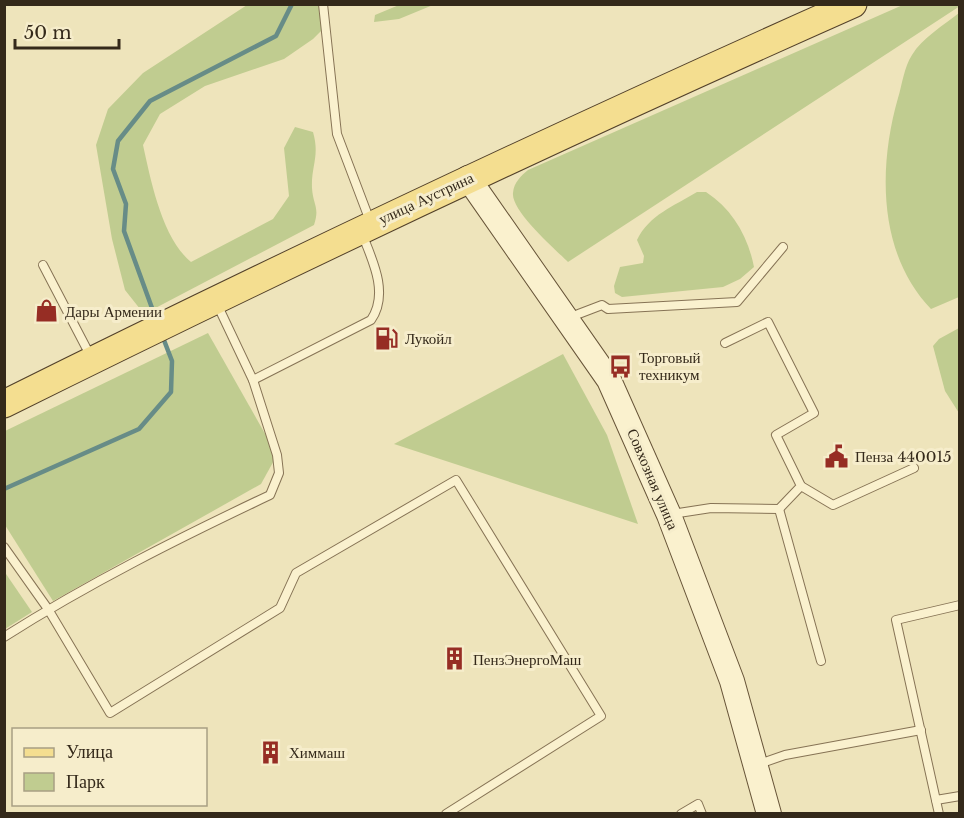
<svg xmlns="http://www.w3.org/2000/svg" width="964" height="818" font-family="'Libre Baskerville',serif">
	<style>
		.green { fill: #c0cc90 }
		.lines { fill: none; stroke-linecap: round; stroke-linejoin: round }
		.stream { stroke: #678c87; stroke-width: 4.5 }
		.service-casing { stroke: #867355; stroke-width: 10 }
		.secondary-casing { stroke: #675438; stroke-width: 26 }
		.primary-casing { stroke: #53412a; stroke-width: 29 }
		.service { stroke: #faf1ce; stroke-width: 8 }
		.secondary { stroke: #faf1ce; stroke-width: 24 }
		.primary { stroke: #f4de90; stroke-width: 27 }
		.labels { text-anchor: middle; dominant-baseline: central; stroke-width: 6; stroke-linejoin: round; paint-order: stroke }
		.street-label { font-size: 15px; fill: #34291a; stroke: #f6edcb }
		.poi-label { font-size: 15px; fill: #34291a; stroke: #f6edcb; text-anchor: start }
	</style>
	<rect width="100%" height="100%" fill="#eee4bb"/>
	<g class="green">
		<path d="M 905,4 L 960,6 L 568,262 C 555,249 511,211 513,193 C 514,182 521,176 528,170 Z"/>
		<path d="M 247,5 L 321,5 L 328,24 L 313,39 L 284,59 L 205,86 L 160,114 L 143,145 C 151,181 162,238 191,262 L 273,219 L 289,196 L 284,148 L 295,127 L 313,132 C 320,156 311,166 312,188 C 313,205 320,207 314,225 L 144,314 L 125,290 L 112,239 L 96,145 L 108,109 L 143,73 Z"/>
		<path d="M 399,5 L 399,4 L 433,5 L 399,19 L 374,22 L 375,15 Z"/>
		<path d="M 959,13 L 959,297 L 931,309 C 878,254 878,168 898,98 C 902,85 904,67 912,55 C 922,38 944,25 959,13 Z"/>
		<path d="M 697,192 L 706,192 C 732,209 748,236 754,267 L 740,279 L 723,287 L 622,297 L 615,293 L 614,286 L 620,267 L 643,263 L 644,256 L 637,240 C 649,215 674,206 697,192 Z"/>
		<path d="M 959,328 L 959,413 L 945,391 L 933,346 L 939,339 Z"/>
		<path d="M 208,333 L 277,455 L 261,484 L 53,601 L 5,525 L 5,431 Z"/>
		<path d="M 563,354 L 607,435 L 638,524 L 394,444 Z"/>
		<path d="M 4,571 L 32,612 L 5,629 L 4,629 Z"/>
	</g>
	<g class="lines">
		<g class="stream">
			<path d="M 156,319 L 124,231 L 126,204 L 113,169 L 118,141 L 150,101 L 276,36 L 292,4"/>
			<path d="M 4,489 L 139,429 L 171,392 L 172,361 L 162,335"/>
		</g>
		<defs>
			<g id="service">
				<path d="M 323,4 L 337,134 L 370,221"/>
				<path d="M 43,265 L 91,357"/>
				<path d="M 216,302 L 253,380 L 371,320 C 389,294 373,261 362,234"/>
				<path d="M 568,318 L 602,305 L 608,309 L 737,302 L 783,247"/>
				<path d="M 801,486 L 833,505 L 914,468"/>
				<path d="M 779,509 L 821,661"/>
				<path d="M 672,514 L 711,508 L 779,509 L 801,486 L 776,435 L 814,413 L 768,322 L 725,343"/>
				<path d="M 4,547 L 48,609 L 110,713 L 280,608 L 296,573 L 456,480 L 601,716 L 446,814"/>
				<path d="M 4,637 C 89,583 179,538 270,495 L 279,473 L 277,455 L 253,380"/>
				<path d="M 756,765 L 785,755 L 921,730"/>
				<path d="M 936,800 L 960,796"/>
				<path d="M 681,814 L 698,804 L 702,814"/>
				<path d="M 939,814 L 896,620 L 960,605"/>
			</g>
			<path id="secondary" d="M 468,178 L 609,380 L 669,515 L 732,681 L 769,814"/>
			<path id="primary" d="M 4,404 C 284,265 567,131 853,4"/>
		</defs>
		<use href="#service" class="service-casing"/>
		<use href="#secondary" class="secondary-casing"/>
		<use href="#primary" class="primary-casing"/>
		<use href="#service" class="service"/>
		<use href="#secondary" class="secondary"/>
		<use href="#primary" class="primary"/>
	</g>
	<defs>
		<symbol id="shop-bare" viewBox="-9 -9 18 18"><path d="M-5-2.5h2.3a2.7 3.5 0 0 1 5.4 0H5L5.5 6h-11ZM-1.5-2.5h3a1.5 2.3 0 0 0-3 0Z" fill="#962d24" stroke="#f6edcb" stroke-width="2.5" paint-order="stroke"/></symbol>
		<symbol id="fuel-bare" viewBox="-9 -9 18 18"><path d="M-5.5-6h7V0h2V4h1.3V-2.5L3-4.5l.8-.8L6-3V5H2.5V1h-1V6h-7ZM-4.2-4.7v3.2H.2V-4.7Z" fill="#962d24" stroke="#f6edcb" stroke-width="2.5" paint-order="stroke"/></symbol>
		<symbol id="bus-bare" viewBox="-9 -9 18 18"><path d="M-5-6H5V4H4V6H2V4H-2V6H-4V4H-5ZM-3.5-4V0h7V-4ZM-3.5 1.2v1.5H-2V1.2ZM2 1.2v1.5H3.5V1.2Z" fill="#962d24" stroke="#f6edcb" stroke-width="2.5" paint-order="stroke"/></symbol>
		<symbol id="civic-bare" viewBox="-9 -9 18 18"><path d="M-.6-6.5H3V-4.5H.6V-3L4-1V1h2V6H-6V1h2V-1L-.6-3ZM-1.2 2.5V6h2.4V2.5Z" fill="#962d24" stroke="#f6edcb" stroke-width="2.5" paint-order="stroke"/></symbol>
		<symbol id="building-bare" viewBox="-9 -9 18 18"><path d="M-4-6H4V6H1V3H-1V6H-4ZM-2.5-4.3h1.7v1.8h-1.7ZM.8-4.3h1.7v1.8H.8ZM-2.5-1h1.7V.8h-1.7ZM.8-1h1.7V.8H.8Z" fill="#962d24" stroke="#f6edcb" stroke-width="2.5" paint-order="stroke"/></symbol>
	</defs>
	<g fill-rule="evenodd">
		<use href="#shop-bare" x="30" y="294" width="33" height="33"/>
		<use href="#fuel-bare" x="370" y="322" width="33" height="33"/>
		<use href="#bus-bare" x="604" y="350" width="33" height="33"/>
		<use href="#civic-bare" x="820" y="440" width="33" height="33"/>
		<use href="#building-bare" x="438" y="642" width="33" height="33"/>
		<use href="#building-bare" x="254" y="736" width="33" height="33"/>
	</g>
	<g class="labels">
		<g class="street-label">
			<text transform="translate(426 198) rotate(-25)">улица Аустрина</text>
			<text transform="translate(653 479) rotate(67)">Совхозная улица</text>
		</g>
		<g class="poi-label">
			<text x="65" y="311">Дары Армении</text>
			<text x="405" y="338">Лукойл</text>
			<text x="639" y="357">Торговый<tspan x="639" dy="17">техникум</tspan></text>
			<text x="855" y="456">Пенза 440015</text>
			<text x="473" y="659">ПензЭнергоМаш</text>
			<text x="289" y="752">Химмаш</text>
		</g>
	</g>
	<rect width="964" height="818" fill="none" stroke="#34291a" stroke-width="12"/>
	<rect x="12" y="728" width="195" height="78" fill="#f6edcb" stroke="#a89f84" stroke-width="1.5"/>
	<rect x="24" y="748" width="30" height="9" fill="#f4de90" stroke="#a89f84" stroke-width="1.5"/>
	<text x="66" y="758" font-size="18" fill="#34291a">Улица</text>
	<rect x="24" y="773" width="30" height="18" fill="#c0cc90" stroke="#a89f84" stroke-width="1.5"/>
	<text x="66" y="788" font-size="18" fill="#34291a">Парк</text>
	<path d="M15 39v9h104v-9" fill="none" stroke="#34291a" stroke-width="3"/>
	<text x="24" y="39" font-size="18" fill="#34291a" stroke="#f6edcb" stroke-width="4.5" paint-order="stroke">50 m</text>
</svg>
